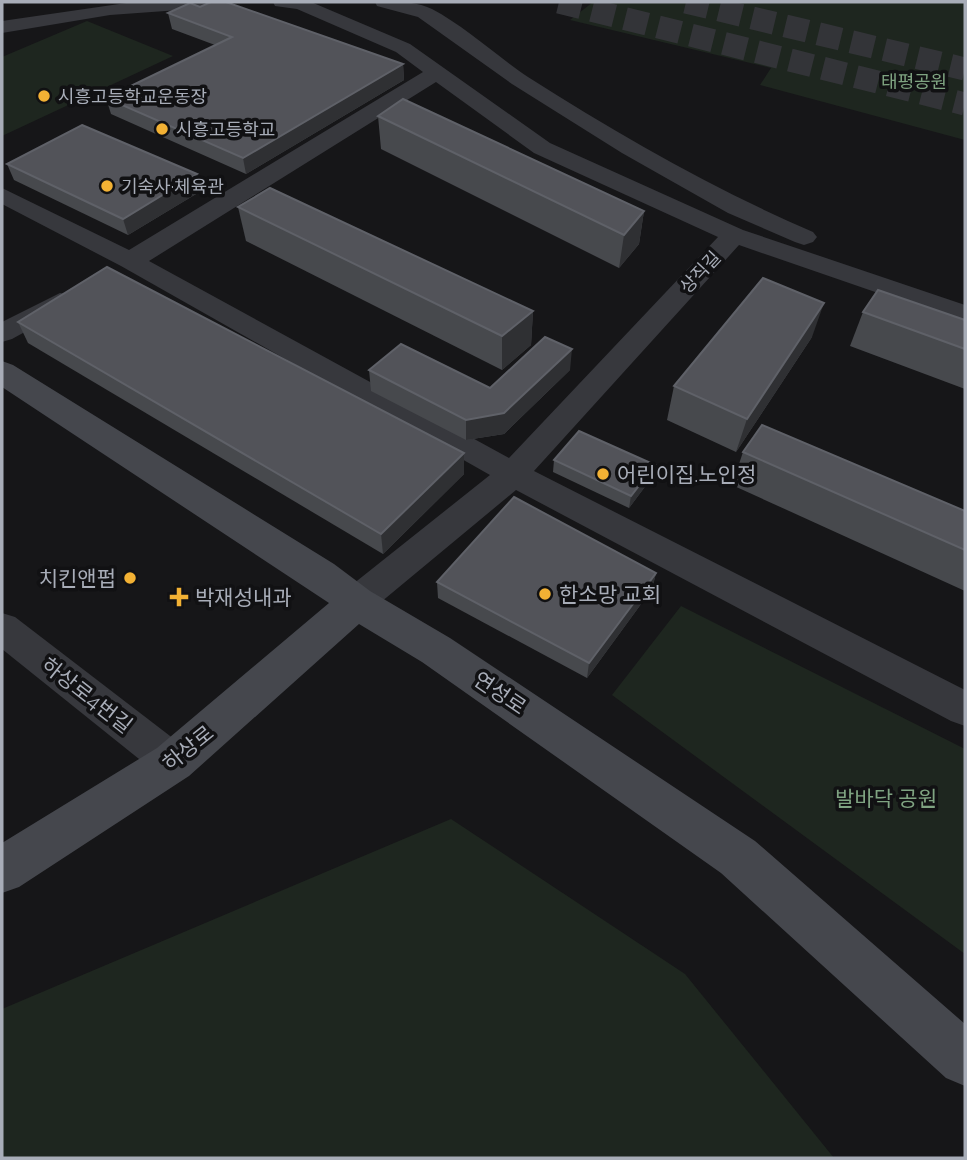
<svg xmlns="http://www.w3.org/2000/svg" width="967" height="1160" font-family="Raleway,'Noto Sans KR',sans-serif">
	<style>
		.green { fill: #1e261f }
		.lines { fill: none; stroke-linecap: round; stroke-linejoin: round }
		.highway-tunnel { stroke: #333438; stroke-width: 23; stroke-dasharray: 23 11; stroke-linecap: butt }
		.street { fill: #37383d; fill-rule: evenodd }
		.secondary { fill: #45474d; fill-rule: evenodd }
		.wall { fill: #47494d }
		.shaded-wall { fill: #2f3033 }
		.building { fill: #525359; stroke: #5f6168; stroke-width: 2 }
		.poi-dot { fill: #f2b134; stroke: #111113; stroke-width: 2.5 }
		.labels { text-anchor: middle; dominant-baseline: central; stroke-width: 7; stroke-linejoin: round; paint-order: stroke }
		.far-park-label { font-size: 18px; fill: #7fa381; stroke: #111113 }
		.far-poi-label { font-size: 18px; fill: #a8adb8; stroke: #111113; text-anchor: start }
		.far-street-label { font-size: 18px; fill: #a8adb8; stroke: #111113 }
		.poi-label { font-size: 21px; fill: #a8adb8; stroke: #111113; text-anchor: start }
		.street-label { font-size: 21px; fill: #a8adb8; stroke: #111113 }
		.park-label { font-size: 21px; fill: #7fa381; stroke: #111113 }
	</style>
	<rect width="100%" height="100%" fill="#161618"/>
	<g class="green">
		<path d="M 593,2 L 965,2 L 965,140 L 760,85 L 771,68 L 570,20 Z"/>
		<path d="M 87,21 L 173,56 L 2,136 L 2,57 Z"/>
		<path d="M 681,606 L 965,749 L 965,954 L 612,695 Z"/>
		<path d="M 451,819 L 685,974 L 834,1158 L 2,1158 L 2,1009 Z"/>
	</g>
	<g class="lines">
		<g class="highway-tunnel">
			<path d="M 559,2 L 965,104"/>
			<path d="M 686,2 L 965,69"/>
		</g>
		<g class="street">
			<path d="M 133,2 L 216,2 L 207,8 L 110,15 L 2,33 L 2,21 Z"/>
			<path d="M 273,2 L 311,2 L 410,44 L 550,143 L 743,230 L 965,305 L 965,323 L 739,245 L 534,471 L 965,690 L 965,726 L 951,721 L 516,490 L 369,612 L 356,616 L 343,612 L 338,602 L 343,592 L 490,475 L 121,266 L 2,204 L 2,188 L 129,250 L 423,72 L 396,52 L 297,9 L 275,6 ZM 436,82 L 534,153 L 718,237 L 509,458 L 149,261 Z"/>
			<path d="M 375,2 C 393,1 415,1 432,9 C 463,25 498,57 528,77 C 619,135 713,189 813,232 L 817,237 L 813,242 L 804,245 L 795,242 L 728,213 L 622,153 L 512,84 L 418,17 L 377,6 Z"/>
			<path d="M 60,293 L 70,295 L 73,301 L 70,307 L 12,339 L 2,342 L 2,322 Z"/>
			<path d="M 2,613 L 15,617 L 187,749 L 193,762 L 187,775 L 173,780 L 159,775 L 2,649 Z"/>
		</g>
		<path class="secondary" d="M 2,361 L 13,365 L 334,564 L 370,591 L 450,638 L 755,841 L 965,1024 L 965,1086 L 946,1078 L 721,873 L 422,662 L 359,624 L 189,776 L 19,887 L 2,893 L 2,843 L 157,748 L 329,603 L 2,387 Z"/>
	</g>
	<g class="wall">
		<path d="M 200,7 L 403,64 L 404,80 L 246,174 L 111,114 L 106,98 L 215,45 L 172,29 L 168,13 Z"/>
		<path d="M 378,116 L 644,211 L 639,244 L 619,268 L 381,149 Z"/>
		<path d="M 7,164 L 197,174 L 201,191 L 128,235 L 14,180 Z"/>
		<path d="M 238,207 L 533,311 L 531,345 L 502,370 L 246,241 Z"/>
		<path d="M 863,312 L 965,320 L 965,389 L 850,346 Z"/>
		<path d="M 18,322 L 464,453 L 464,474 L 383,554 L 28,343 Z"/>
		<path d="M 812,337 L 736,452 L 667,420 L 674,386 Z"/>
		<path d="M 369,370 L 490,388 L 570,370 L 504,434 L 466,440 L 371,391 Z"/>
		<path d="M 743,452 L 965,511 L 965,591 L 732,485 Z"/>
		<path d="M 554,460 L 653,476 L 629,508 L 553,472 Z"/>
		<path d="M 656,573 L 652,589 L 587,678 L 438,598 L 437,582 Z"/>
	</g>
	<g class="shaded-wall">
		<path d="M 403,64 L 404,80 L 246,174 L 243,158 Z"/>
		<path d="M 197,174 L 201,191 L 128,235 L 123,219 Z"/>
		<path d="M 644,211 L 639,244 L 619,268 L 624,235 Z"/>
		<path d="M 824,303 L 812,337 L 736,452 L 747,419 Z"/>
		<path d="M 533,311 L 531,345 L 502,370 L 502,336 Z"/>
		<path d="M 572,349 L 570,370 L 504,434 L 466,440 L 466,420 Z"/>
		<path d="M 464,453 L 464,474 L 383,554 L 381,534 Z"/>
		<path d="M 655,465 L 653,476 L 629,508 L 631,496 Z"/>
		<path d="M 656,573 L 652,589 L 587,678 L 589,663 Z"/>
	</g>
	<g class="building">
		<path d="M 211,2 L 226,2 L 403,64 L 243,158 L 106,98 L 232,37 L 168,13 L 190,3 L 200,7 Z"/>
		<path d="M 403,99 L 644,211 L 624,235 L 378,116 Z"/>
		<path d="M 82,125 L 197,174 L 123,219 L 7,164 Z"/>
		<path d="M 270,188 L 533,311 L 502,336 L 238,207 Z"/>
		<path d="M 107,267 L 464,453 L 381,534 L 18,322 Z"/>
		<path d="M 763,278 L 824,303 L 747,419 L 674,386 Z"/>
		<path d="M 878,290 L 965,320 L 965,349 L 863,312 Z"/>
		<path d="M 545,337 L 572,349 L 504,413 L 466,420 L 369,370 L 401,344 L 490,388 Z"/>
		<path d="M 762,425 L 965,511 L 965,550 L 743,452 Z"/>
		<path d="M 579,431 L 655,465 L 631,496 L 554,460 Z"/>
		<path d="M 514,497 L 656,573 L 589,663 L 437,582 Z"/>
	</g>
	<g class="poi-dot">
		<circle cx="44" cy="96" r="7"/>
		<circle cx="162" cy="129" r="7"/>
		<circle cx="107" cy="186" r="7"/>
		<circle cx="603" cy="474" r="7"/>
		<circle cx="130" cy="578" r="7"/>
		<circle cx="545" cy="594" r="7"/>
		<path d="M175.5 586.5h7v7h7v7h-7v7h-7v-7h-7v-7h7z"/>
	</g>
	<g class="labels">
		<g class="far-park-label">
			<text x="914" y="81">태평공원</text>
		</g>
		<g class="far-poi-label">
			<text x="58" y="96">시흥고등학교운동장</text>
			<text x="176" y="129">시흥고등학교</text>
			<text x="121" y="186">기숙사·체육관</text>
		</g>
		<g class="far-street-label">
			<text transform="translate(700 272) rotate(-47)">상직길</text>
		</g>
		<g class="poi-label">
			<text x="617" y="474">어린이집.노인정</text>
			<text x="116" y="578" text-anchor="end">치킨앤펍</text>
			<text x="559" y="594">한소망 교회</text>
			<text x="195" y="597">박재성내과</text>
		</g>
		<g class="street-label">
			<text transform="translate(500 693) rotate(34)">연성로</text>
			<text transform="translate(87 695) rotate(38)">하상로4번길</text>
			<text transform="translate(188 748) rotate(-39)">하상로</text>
		</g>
		<g class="park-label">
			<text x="886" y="798">발바닥 공원</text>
		</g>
	</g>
	<rect width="967" height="1160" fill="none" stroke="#a8adb8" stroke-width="7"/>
</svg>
